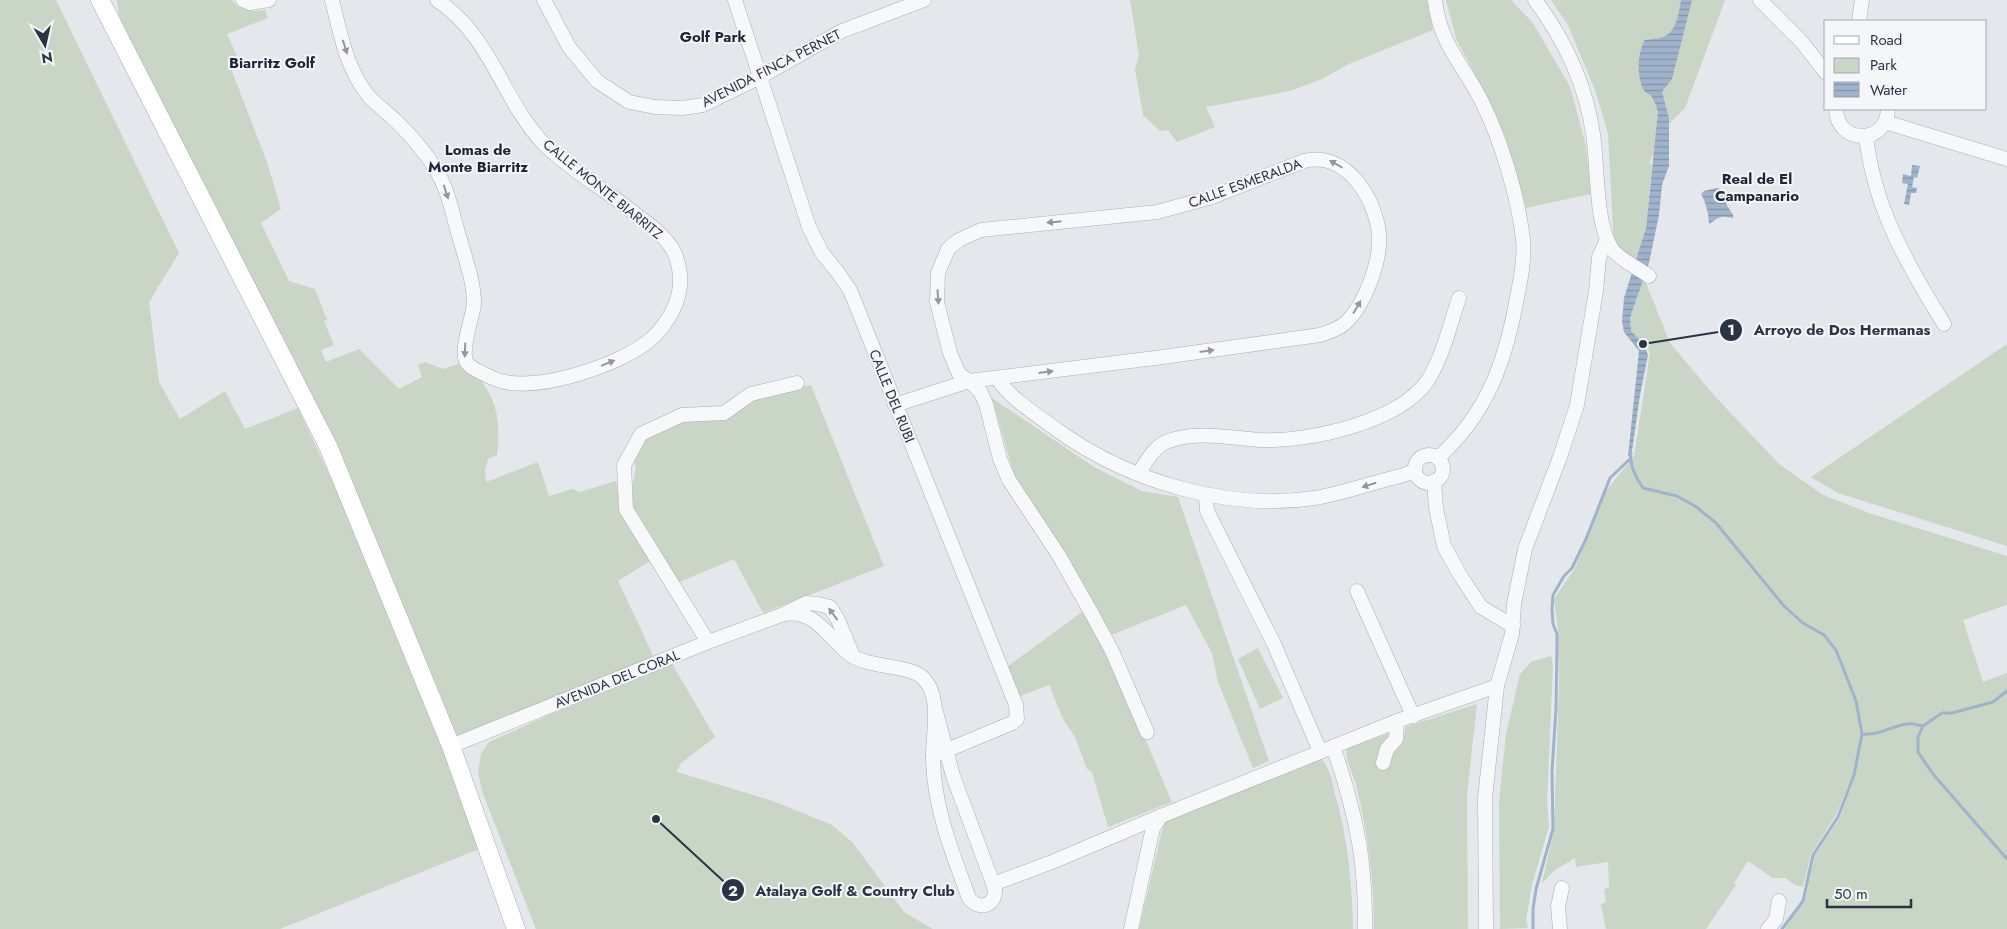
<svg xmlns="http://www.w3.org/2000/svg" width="2007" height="929" font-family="Jost,sans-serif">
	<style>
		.green { fill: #c9d6c5 }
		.water { fill: url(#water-rules) }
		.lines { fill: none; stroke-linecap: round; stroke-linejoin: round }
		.stream { stroke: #9fb4cc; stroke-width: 3 }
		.minor-casing { stroke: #a9aeb7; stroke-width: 15 }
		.major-casing { stroke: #a3abb8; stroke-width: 19 }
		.minor { stroke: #f7f8fa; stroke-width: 14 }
		.major { stroke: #fff; stroke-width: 18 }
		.oneway { fill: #9196a0 }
		.labels { text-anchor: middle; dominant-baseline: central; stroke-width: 4; stroke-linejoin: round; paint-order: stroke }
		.street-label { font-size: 14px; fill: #2b3445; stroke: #f4f6f9 }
		.neighbourhood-label { font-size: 15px; font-weight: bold; fill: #1d2536; stroke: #f4f6f9 }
		.leader { fill: none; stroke: #2b3445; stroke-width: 2 }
		.callout-dot { fill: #2b3445; stroke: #f4f6f9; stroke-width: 2 }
		.mark-label { font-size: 15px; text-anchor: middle; font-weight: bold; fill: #fff }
		.callout-label { font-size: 15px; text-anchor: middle; font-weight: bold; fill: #2b3445; stroke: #f4f6f9; stroke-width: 4; stroke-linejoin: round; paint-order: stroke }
	</style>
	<defs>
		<pattern id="water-rules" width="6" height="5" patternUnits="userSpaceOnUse" patternTransform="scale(1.25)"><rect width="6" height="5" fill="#9fb4cc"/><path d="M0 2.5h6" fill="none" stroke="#8293a7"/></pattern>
	</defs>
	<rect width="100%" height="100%" fill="#e4e7ec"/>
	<g class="green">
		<path d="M 0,0 L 56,0 L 179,253 L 149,302 L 159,382 L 180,419 L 225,391 L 245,429 L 298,408 L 358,536 L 452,772 L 479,849 L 280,929 L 0,929 Z"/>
		<path d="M 117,0 L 232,0 C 239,11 253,12 265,10 L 268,18 L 227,34 L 237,56 L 228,61 L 267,162 L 281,209 L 261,223 L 289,281 L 315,289 L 327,320 L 324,321 L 334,345 L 321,350 L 326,362 L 359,349 L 399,389 L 422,377 L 418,365 L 425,362 L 443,369 L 458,364 C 465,369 476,374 481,380 C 499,405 500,425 497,455 L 488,459 L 485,470 L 486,482 L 538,462 L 549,496 L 572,489 L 580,492 L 616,481 L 620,507 L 650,561 L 618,581 L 654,657 L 462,736 L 452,733 L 119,16 Z"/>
		<path d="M 1130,0 L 1427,0 L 1433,30 L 1349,64 L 1320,80 L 1290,91 L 1206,107 L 1215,127 L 1177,142 L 1168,130 L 1160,131 L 1143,115 L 1135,69 L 1139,56 Z"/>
		<path d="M 1446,0 L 1511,0 L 1533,23 L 1570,87 L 1586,146 L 1591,194 L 1526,208 L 1506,139 L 1478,79 L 1457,41 Z"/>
		<path d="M 1551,0 L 1725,0 L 1685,108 L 1668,125 L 1649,163 L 1652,165 L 1646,228 L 1637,261 L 1614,248 L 1608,133 L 1595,90 L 1568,25 Z"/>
		<path d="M 1644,278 L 1670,343 L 1712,393 L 1779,464 L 1823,495 L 1869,513 L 2007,556 L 2007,605 L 1963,620 L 1983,682 L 2007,673 L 2007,929 L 1785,929 L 1788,922 L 1804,902 L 1814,856 L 1840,818 L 1853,780 L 1851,779 L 1836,815 L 1811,854 L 1803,887 L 1795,885 L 1785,878 L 1773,878 L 1748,861 L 1734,883 L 1736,885 L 1706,929 L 1606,929 L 1601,905 L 1606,902 L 1604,889 L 1609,888 L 1608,862 L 1576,867 L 1575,858 L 1555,870 L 1542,883 L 1554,830 L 1559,683 L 1558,630 L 1554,599 L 1575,568 L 1606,491 L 1634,456 L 1650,353 L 1644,344 L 1631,331 L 1630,318 Z"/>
		<path d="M 2007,344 L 2007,546 L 1838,493 L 1811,477 Z"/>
		<path d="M 811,385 L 884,566 L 763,613 L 734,559 L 677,583 L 643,526 L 630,501 L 636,467 L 633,458 L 640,443 L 653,430 L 760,394 Z"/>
		<path d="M 986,394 L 1094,467 L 1142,491 L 1178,497 L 1269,761 L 1253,768 L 1218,682 L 1212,653 L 1186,605 L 1109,636 L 1017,485 L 996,412 Z"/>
		<path d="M 1086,609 L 1113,663 L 1172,802 L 1108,827 L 1092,772 L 1087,769 L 1075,737 L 1063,719 L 1049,685 L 1020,696 L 1008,666 Z"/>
		<path d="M 1258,648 L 1283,698 L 1260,709 L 1238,659 Z"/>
		<path d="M 1551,656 L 1553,665 L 1547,802 L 1549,826 L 1532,885 L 1526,920 L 1528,928 L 1500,929 L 1499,802 L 1506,734 L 1520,674 L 1531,662 Z"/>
		<path d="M 672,664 L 715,737 L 680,764 L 677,772 L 773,801 L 832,825 L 853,843 L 904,912 L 933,929 L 536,929 L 483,794 L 478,773 L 481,754 L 489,742 L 551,714 Z"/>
		<path d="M 1477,704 L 1467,794 L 1468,929 L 1374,929 C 1374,880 1368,832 1356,785 C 1353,773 1344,759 1347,748 L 1393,732 L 1377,757 L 1379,764 L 1389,761 L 1404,738 L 1405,727 Z"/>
		<path d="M 1321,758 C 1330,769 1332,780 1335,794 C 1348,838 1352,883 1353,929 L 1139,929 L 1164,822 Z"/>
	</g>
	<g class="water">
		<path d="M 1681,0 L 1692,0 L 1672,79 L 1662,92 L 1669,118 L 1669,166 L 1662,185 L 1659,215 L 1649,263 L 1630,318 L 1631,331 L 1644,344 L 1648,355 L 1640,395 L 1631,458 L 1628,456 L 1639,351 L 1624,332 L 1622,321 L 1624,298 L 1646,228 L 1658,112 C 1655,103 1654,96 1645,92 C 1636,78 1637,54 1645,40 C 1651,39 1659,39 1665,36 C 1677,31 1679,11 1681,0 Z"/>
		<path d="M 1912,165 L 1920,166 L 1917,178 L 1914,177 L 1912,187 L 1917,188 L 1916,193 L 1911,193 L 1909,205 L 1904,204 L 1908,184 L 1902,183 L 1903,174 L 1911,176 Z"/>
		<path d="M 1716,188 L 1719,188 C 1724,196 1726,207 1733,214 L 1733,218 C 1719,215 1720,217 1709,224 C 1709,216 1706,202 1701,194 L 1704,191 Z"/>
	</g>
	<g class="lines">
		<g class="stream">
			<path d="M 1631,453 C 1629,466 1636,478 1643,488 L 1677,496 L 1695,506 L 1716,523 L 1784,606 L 1803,623 L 1824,635 L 1836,650 L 1856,701 L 1862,734 L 1854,775 L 1838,817 L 1813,855 L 1803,901 L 1782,929"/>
			<path d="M 1923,726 L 1918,737 L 1918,752 L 1933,774 L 2007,859"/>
			<path d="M 1862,734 C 1878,736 1891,726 1907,724 C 1912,723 1918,725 1923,726 L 1942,713 L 1952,713 L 1993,702 L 2007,691"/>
			<path d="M 1533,929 L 1533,909 L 1536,889 L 1553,829 L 1552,771 L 1556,709 L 1557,647 L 1557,634 L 1553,624 L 1552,609 L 1553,595 L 1564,576 L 1572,568 L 1586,539 L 1610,478 L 1630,459"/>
		</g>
		<defs>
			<g id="minor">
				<path d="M 243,0 L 250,3 L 269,0"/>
				<path d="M 332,0 C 340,32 346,67 367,94 C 375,104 388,113 397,122 C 415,140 435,162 444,186 C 451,202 454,220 459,236 C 465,258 474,281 474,303 C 473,319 458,353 468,364 C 472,369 481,372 486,375 C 491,377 496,380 501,381 C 539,392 620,365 650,340 C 668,324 682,300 680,275 C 679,267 677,257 673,250 C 665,236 652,226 639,217 C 608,191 571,171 543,143 C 501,98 492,37 437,0"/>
				<path d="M 544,0 L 569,47 L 597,81 L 629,102 L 655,107 L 683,108 L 703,105 L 760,77 L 842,31 L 924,0"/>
				<path d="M 735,0 L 809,227 L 822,253 L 836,270 L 850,290 L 1016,705 L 1017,719 L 1012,723 L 933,756"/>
				<path d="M 1435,0 C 1440,46 1463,63 1482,102 C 1501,140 1518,196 1523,239 C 1525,259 1520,283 1516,303 C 1504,366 1486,414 1438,458"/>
				<path d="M 1535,0 C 1564,39 1586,85 1593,134 C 1598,165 1595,224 1612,249 C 1620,260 1638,268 1649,276"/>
				<path d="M 1760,0 L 1801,41 L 1826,73"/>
				<path d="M 1859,21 L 1862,0"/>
				<path d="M 1836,109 C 1837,145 1887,145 1888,109"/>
				<path d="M 1885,122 L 2007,159"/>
				<path d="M 1866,136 C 1874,208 1907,264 1944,324"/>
				<path d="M 997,378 C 1010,399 1040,417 1060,432 C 1131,482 1229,511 1315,498 C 1345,493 1374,482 1404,475 L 1415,470"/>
				<path d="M 895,405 L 969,381 L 1163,357 L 1320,335 C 1328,332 1337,330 1344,324 C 1365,306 1381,261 1379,234 C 1375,197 1346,151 1304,161 L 1212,197 L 1157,212 L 981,230 L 959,240 L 948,249 L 938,273 L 937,302 L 950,353 L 959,374 L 969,381 L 980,391 L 986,404 L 1000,459 L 1009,480 L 1058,554 L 1092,614 L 1112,651 L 1147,732"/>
				<circle cx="1429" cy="469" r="14"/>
				<path d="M 1139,473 C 1146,462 1154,447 1166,442 C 1195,430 1230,438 1261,440 C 1309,442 1400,422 1428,380 C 1443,356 1450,325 1459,298"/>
				<path d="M 1434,481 L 1436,508 L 1444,546 L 1460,575 L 1481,607 L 1513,626"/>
				<path d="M 1206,496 L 1207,511 L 1274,644 L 1320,751"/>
				<path d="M 1357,591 L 1413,716"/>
				<path d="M 784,614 C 815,609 827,636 848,653 C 867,669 909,664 923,678 C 942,696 933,733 933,755 C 933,806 952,852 969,898 C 979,911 996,906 995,889 L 953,776 L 936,712"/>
				<path d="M 708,642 L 626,509 L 624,465 L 641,434 L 682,415 L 724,413 L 751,394 L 797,383"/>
				<path d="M 451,746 L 708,642 L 784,614 L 806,603 L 818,604 L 830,607 L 838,620 L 853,656"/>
				<path d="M 1333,747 C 1346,782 1361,838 1363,875 C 1365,893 1365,911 1365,929"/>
				<path d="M 1383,763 L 1387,749 L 1396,739 L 1397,721"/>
				<path d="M 993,884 L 1052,862 L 1161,816"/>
				<path d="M 1131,929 L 1150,841 L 1153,828 L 1161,816 L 1397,721 L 1497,686"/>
				<path d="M 1486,929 L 1485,798 L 1497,686 L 1512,634 L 1514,604 L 1525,549 L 1560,457 L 1577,405 L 1596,291 L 1599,257 L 1607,240"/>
				<path d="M 1560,929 L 1558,906 L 1562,888"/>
				<path d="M 1768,929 L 1776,919 L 1779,901"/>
			</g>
			<path id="major" d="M 100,0 L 328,446 L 451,746 L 516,929"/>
		</defs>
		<use href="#minor" class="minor-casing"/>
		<use href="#major" class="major-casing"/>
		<use href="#minor" class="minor"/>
		<use href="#major" class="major"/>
	</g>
	<defs><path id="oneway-solid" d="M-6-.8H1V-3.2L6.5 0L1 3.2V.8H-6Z" transform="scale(1.25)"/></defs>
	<g class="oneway">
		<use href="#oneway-solid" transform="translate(345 47) rotate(72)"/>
		<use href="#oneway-solid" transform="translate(1336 164) rotate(-150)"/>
		<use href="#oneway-solid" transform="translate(446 192) rotate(72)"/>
		<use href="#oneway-solid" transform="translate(1054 222) rotate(174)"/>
		<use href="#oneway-solid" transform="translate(938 297) rotate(86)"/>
		<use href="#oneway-solid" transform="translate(1357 307) rotate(-59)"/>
		<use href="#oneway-solid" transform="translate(465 350) rotate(92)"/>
		<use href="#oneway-solid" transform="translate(1207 351) rotate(-8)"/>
		<use href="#oneway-solid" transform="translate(608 363) rotate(-22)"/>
		<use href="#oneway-solid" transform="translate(1046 372) rotate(-7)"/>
		<use href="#oneway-solid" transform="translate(1369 485) rotate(163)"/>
		<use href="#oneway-solid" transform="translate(833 614) rotate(-126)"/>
	</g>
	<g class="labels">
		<g class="street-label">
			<text transform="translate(771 68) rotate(-27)">AVENIDA FINCA PERNET</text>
			<text transform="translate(1245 183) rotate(-20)">CALLE ESMERALDA</text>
			<text transform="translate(603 189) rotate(39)">CALLE MONTE BIARRITZ</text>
			<text transform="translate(892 396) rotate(68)">CALLE DEL RUBI</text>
			<text transform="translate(617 679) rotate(-22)">AVENIDA DEL CORAL</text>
		</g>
		<g class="neighbourhood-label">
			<text x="713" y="37">Golf Park</text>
			<text x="272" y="63">Biarritz Golf</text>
			<text x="478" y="150">Lomas de<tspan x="478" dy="17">Monte Biarritz</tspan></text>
			<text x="1757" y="179">Real de El<tspan x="1757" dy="17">Campanario</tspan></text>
		</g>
	</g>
	<path class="leader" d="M1643 344L1731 330M656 819L733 890"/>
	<g class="callout-dot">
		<circle cx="1643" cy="344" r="5"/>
		<circle cx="656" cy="819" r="5"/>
		<circle cx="1731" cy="330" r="12"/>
		<circle cx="733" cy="890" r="12"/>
	</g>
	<g class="mark-label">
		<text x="1731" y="335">1</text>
		<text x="733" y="896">2</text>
	</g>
	<g class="callout-label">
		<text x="1842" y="335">Arroyo de Dos Hermanas</text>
		<text x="855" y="896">Atalaya Golf &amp; Country Club</text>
	</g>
	<rect x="1824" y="20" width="162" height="90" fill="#f4f6f9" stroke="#a4a8b1"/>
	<rect x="1834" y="36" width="25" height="8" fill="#ffffff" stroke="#a4a8b1"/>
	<text x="1870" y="45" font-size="15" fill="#2b3445">Road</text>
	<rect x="1834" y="58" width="25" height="15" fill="#c9d6c5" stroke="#a4a8b1"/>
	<text x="1870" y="70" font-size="15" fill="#2b3445">Park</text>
	<rect x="1834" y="82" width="25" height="15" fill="url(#water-rules)" stroke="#a4a8b1"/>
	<text x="1870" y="95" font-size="15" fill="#2b3445">Water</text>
	<g transform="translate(45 45) rotate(171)" stroke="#f4f6f9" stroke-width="4" paint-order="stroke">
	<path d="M0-4L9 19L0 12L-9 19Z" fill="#2b3445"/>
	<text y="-8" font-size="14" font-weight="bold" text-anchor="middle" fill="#2b3445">N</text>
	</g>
	<path d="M1827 899v8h84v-8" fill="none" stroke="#2b3445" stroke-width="2.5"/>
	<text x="1834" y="899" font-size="15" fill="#2b3445" stroke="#f4f6f9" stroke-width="4" paint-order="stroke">50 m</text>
</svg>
